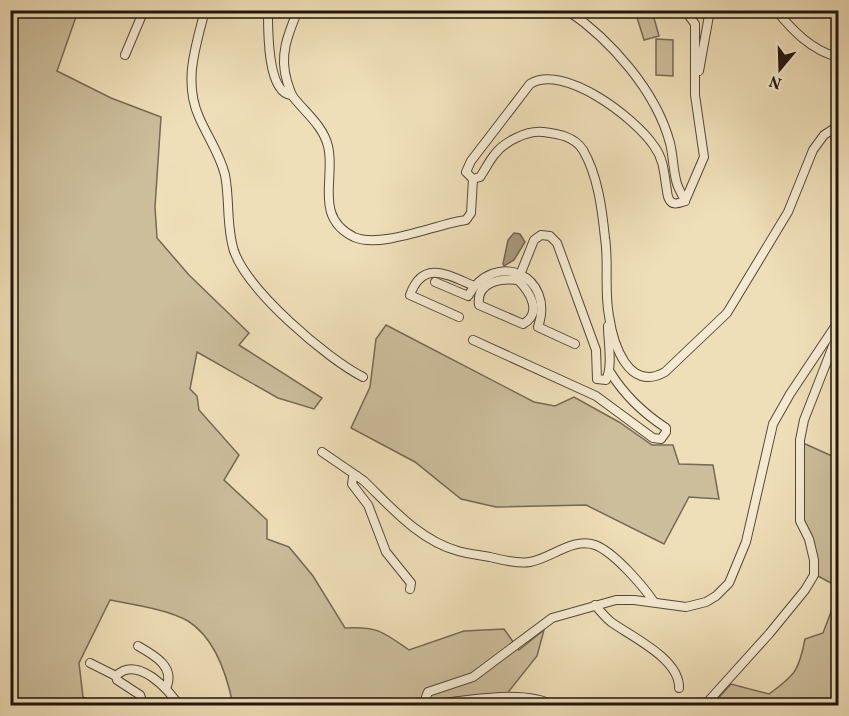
<svg xmlns="http://www.w3.org/2000/svg" width="849" height="716" font-family="Vollkorn,serif">
	<style>
		.green { fill: #ccbd9b; stroke: #766955; stroke-width: 1.5 }
		.water { fill: #a99a7f; stroke: #726552; stroke-width: 1.5 }
		.lines { fill: none; stroke-linecap: round; stroke-linejoin: round }
		.minor-casing { stroke: #544839; stroke-width: 10 }
		.minor { stroke: #f5ead1; stroke-width: 8 }
	</style>
	<rect width="100%" height="100%" fill="#efdfb8"/>
	<filter id="stains"><feTurbulence type="fractalNoise" baseFrequency=".00333" numOctaves="4"/><feColorMatrix values="0 0 0 0 .2 0 0 0 0 .09 0 0 0 0 .02 0 0 0 .5 -.17"/></filter>
	<radialGradient id="worn" r=".72"><stop offset=".6" stop-color="#630" stop-opacity="0"/><stop offset="1" stop-color="#630" stop-opacity=".3"/></radialGradient>
	<g class="green">
		<path d="M 10,11 L 78,11 L 57,71 L 111,98 L 161,117 L 155,207 L 157,238 L 189,275 L 249,333 L 239,345 L 322,398 L 314,409 L 278,398 L 197,352 L 190,389 L 197,396 L 199,410 L 239,455 L 224,480 L 267,520 L 267,539 L 289,547 L 313,576 L 345,628 C 378,626 383,632 409,650 L 464,631 L 504,629 L 519,650 L 544,630 L 537,656 L 509,691 L 507,703 L 530,705 L 233,705 C 227,675 215,638 188,621 C 167,609 134,605 110,600 L 79,663 L 83,697 L 98,705 L 11,705 Z"/>
		<path d="M 635,11 L 652,11 L 659,36 L 644,40 Z"/>
		<path d="M 656,39 L 673,40 L 673,76 L 656,75 Z"/>
		<path d="M 386,325 L 534,402 L 555,406 L 574,397 L 619,422 L 652,445 L 673,445 L 679,464 L 713,465 L 719,499 L 689,497 L 664,544 L 586,505 L 496,507 L 461,499 L 415,462 L 351,428 L 370,387 L 376,339 Z"/>
		<path d="M 803,443 L 832,456 L 838,448 L 838,587 L 816,575 L 808,542 L 803,512 Z"/>
		<path d="M 831,612 L 838,617 L 838,705 L 717,706 L 713,704 L 731,684 L 769,694 C 795,675 799,671 805,639 L 823,633 Z"/>
	</g>
	<path class="water" d="M 514,233 L 520,234 L 525,242 L 514,260 L 504,266 L 503,264 L 508,240 Z"/>
	<g class="lines">
		<defs>
			<g id="minor">
				<path d="M 205,10 C 196,46 183,81 199,117 C 207,136 220,154 225,175 C 230,200 226,226 234,251 C 248,291 326,358 363,377"/>
				<path d="M 268,10 C 268,30 267,92 291,95"/>
				<path d="M 298,10 C 288,34 279,55 287,81 C 289,87 290,93 294,98 C 306,113 323,126 328,146 C 336,177 313,217 354,237 C 381,249 436,224 466,220 L 471,213 L 473,179"/>
				<path d="M 567,10 C 611,40 656,91 670,143 C 673,155 673,168 676,180 C 677,187 682,194 685,201"/>
				<path d="M 685,10 L 695,24 L 695,95 L 704,157 L 685,201"/>
				<path d="M 776,10 C 792,30 812,51 838,57"/>
				<path d="M 125,55 L 144,10"/>
				<path d="M 699,71 L 710,10"/>
				<path d="M 685,201 C 679,203 672,206 669,199 C 667,196 667,189 666,185 C 664,171 663,158 654,146 C 635,118 564,63 530,84 L 471,161 L 466,172 L 473,179 L 480,177 C 485,170 489,161 495,154 C 504,142 527,130 543,132 C 558,134 574,136 583,150 C 598,176 602,209 605,238 C 609,264 604,290 609,316 C 613,343 628,393 665,372 L 727,313 L 788,212 L 813,150 L 824,135 L 838,126"/>
				<path d="M 518,280 C 530,292 543,313 523,324 L 479,305 C 476,282 500,278 518,280 L 534,240 L 541,235 L 550,236 L 557,243 L 596,350 L 597,379 L 606,380 C 613,366 608,342 608,326"/>
				<path d="M 435,282 L 468,296 C 495,248 556,276 538,327 L 575,344"/>
				<path d="M 459,317 L 410,295 C 423,259 448,275 474,286"/>
				<path d="M 473,340 L 596,396 L 653,438 L 661,439 L 666,432 L 666,428 C 643,413 625,396 610,372"/>
				<path d="M 322,452 L 357,476"/>
				<path d="M 410,589 L 411,583 L 386,552 L 368,505 L 352,484 L 353,477 L 357,476 L 364,481 C 392,508 419,540 458,551 C 468,554 479,555 490,557 C 502,560 518,564 530,562 C 552,558 573,537 595,545 C 614,552 643,586 654,602"/>
				<path d="M 595,605 C 600,611 605,617 611,622 C 632,637 680,659 679,688"/>
				<path d="M 138,646 C 154,655 176,667 166,688"/>
				<path d="M 90,663 L 116,676"/>
				<path d="M 144,706 L 140,695 L 117,680 L 116,676 C 137,655 169,689 179,706"/>
				<path d="M 555,706 C 524,688 468,701 433,704 L 427,703 L 426,697 L 428,692 L 473,677 L 552,618 L 616,600 L 634,600 L 686,607 L 706,602 L 716,596 L 729,583 L 746,542 L 773,424 L 790,394 L 838,322"/>
				<path d="M 704,706 L 769,634 L 805,590 L 814,575 L 814,560 L 809,539 L 800,521 L 800,440 L 804,420 L 838,333"/>
			</g>
		</defs>
		<use href="#minor" class="minor-casing"/>
		<use href="#minor" class="minor"/>
	</g>
	<rect width="849" height="716" fill="none" stroke="#efdfb8" stroke-width="36"/>
	<rect x="12" y="12" width="825" height="692" fill="none" stroke="#20150f" stroke-width="3"/>
	<rect x="18" y="18" width="813" height="680" fill="none" stroke="#20150f" stroke-width="1.5"/>
	<g transform="translate(780 69) rotate(199)" stroke="#f5ead1" stroke-width="4.5" paint-order="stroke">
	<path d="M0-4.5L10 22L0 15L-10 22Z" fill="#20150f"/>
	<text y="-9" font-size="16" font-weight="bold" text-anchor="middle" fill="#20150f">N</text>
	</g>
	<rect width="100%" height="100%" filter="url(#stains)"/>
	<rect width="100%" height="100%" fill="url(#worn)"/>
</svg>
